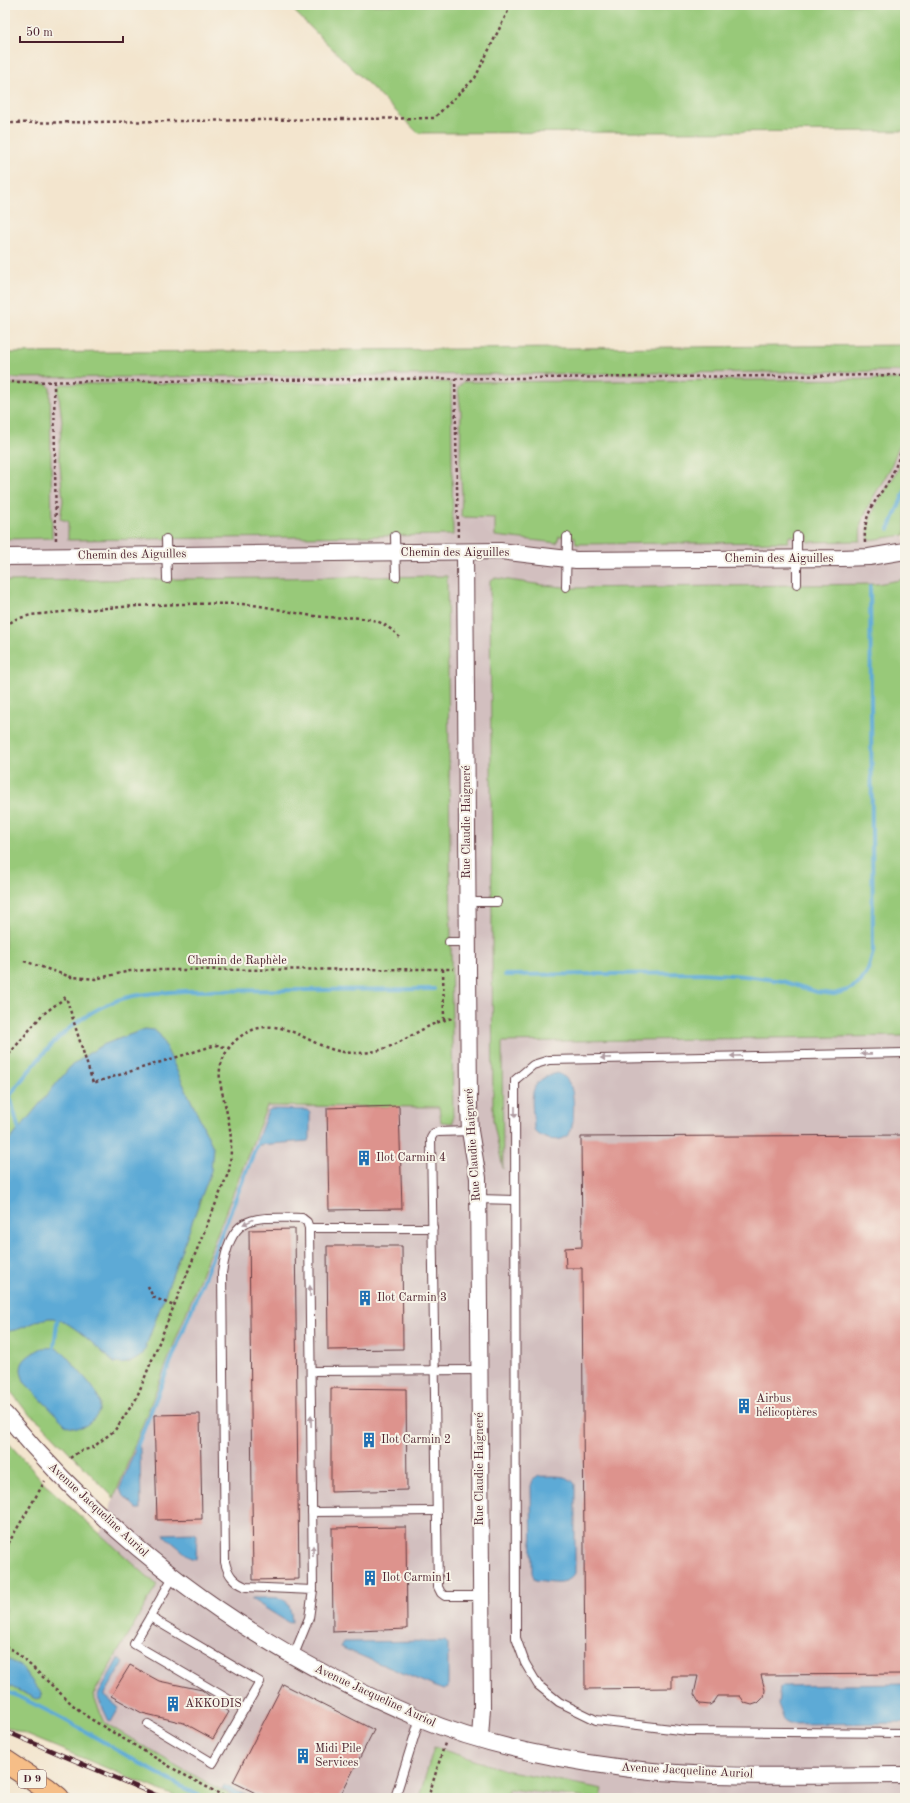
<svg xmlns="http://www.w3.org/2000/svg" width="910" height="1803" font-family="'Old Standard TT',serif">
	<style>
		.industrial { fill: #d2bfbf }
		.green { fill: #98c979; stroke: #717452 }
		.water { fill: #5daad6; stroke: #546480 }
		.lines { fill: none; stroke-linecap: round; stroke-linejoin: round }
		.stream { stroke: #5daad6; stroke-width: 4 }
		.building { fill: #dd938d }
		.service-casing { stroke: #633d43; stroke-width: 10 }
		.minor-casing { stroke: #633d43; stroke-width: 18 }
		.primary-casing { stroke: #633d43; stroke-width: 24 }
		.path { stroke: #633d43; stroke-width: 2.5; stroke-dasharray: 3 3; stroke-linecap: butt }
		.service { stroke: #fff; stroke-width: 8 }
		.minor { stroke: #fff; stroke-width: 16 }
		.primary { stroke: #f6be87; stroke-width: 22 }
		.rail-casing { stroke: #4a1f2b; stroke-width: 4.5 }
		.rail { stroke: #f7f3e8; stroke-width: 3; stroke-dasharray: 9; stroke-linecap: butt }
		.oneway { fill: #ae9aa0 }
		.labels { text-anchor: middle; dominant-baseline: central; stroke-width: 4; stroke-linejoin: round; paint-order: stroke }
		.shield { fill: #f7f3e8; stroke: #7e5f64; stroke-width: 1 }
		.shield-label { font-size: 11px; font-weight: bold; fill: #4a1f2b }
		.street-label { font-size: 12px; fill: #4a1f2b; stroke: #f7f3e8 }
		.poi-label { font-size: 12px; fill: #4a1f2b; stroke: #f7f3e8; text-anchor: start }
	</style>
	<rect width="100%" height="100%" fill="#f7f3e8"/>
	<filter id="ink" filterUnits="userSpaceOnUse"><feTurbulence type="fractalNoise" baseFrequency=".025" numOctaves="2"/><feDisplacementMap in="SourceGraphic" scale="8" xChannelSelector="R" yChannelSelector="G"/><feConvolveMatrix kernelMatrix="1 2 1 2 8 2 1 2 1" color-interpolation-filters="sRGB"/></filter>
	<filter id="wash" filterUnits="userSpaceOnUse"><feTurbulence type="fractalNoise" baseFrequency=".012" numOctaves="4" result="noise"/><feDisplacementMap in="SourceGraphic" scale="16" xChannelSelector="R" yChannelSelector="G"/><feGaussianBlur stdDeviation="0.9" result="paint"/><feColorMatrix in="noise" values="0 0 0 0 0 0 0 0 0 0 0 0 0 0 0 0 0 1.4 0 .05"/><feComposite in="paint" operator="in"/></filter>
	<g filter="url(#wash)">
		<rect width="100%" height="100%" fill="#f3e5ce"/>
		<path class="industrial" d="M 905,345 L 905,1798 L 193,1798 L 5,1719 L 98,1539 L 267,1106 L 5,972 L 5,353 Z"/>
		<g class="green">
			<path d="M 288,5 L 905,5 L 905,131 L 418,133 Z"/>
			<path d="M 905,345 L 905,371 L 5,378 L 5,353 Z"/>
			<path d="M 903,379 L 905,380 L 905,430 L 890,469 L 871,501 L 861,523 L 860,541 L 808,542 L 808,536 L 789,536 L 788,542 L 576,544 L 575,537 L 559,536 L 557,543 L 495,536 L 495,518 L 461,517 L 462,493 L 460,468 L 461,412 L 458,388 L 463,382 Z"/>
			<path d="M 449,382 L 451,386 L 453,535 L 68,540 L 68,521 L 60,519 L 63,501 L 59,452 L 62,421 L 58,387 L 63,384 Z"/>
			<path d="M 5,384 L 47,384 L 50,388 L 52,538 L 5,539 Z"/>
			<path d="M 905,451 L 905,535 L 869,540 L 868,525 L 877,503 L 897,472 Z"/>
			<path d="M 447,576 L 453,1123 L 441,1122 L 439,1107 L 267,1106 L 114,1498 L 40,1422 L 26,1411 L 5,1384 L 5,581 Z"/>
			<path d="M 495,578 L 543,585 L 574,588 L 877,584 L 905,579 L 905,1036 L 502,1042 L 503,1169 L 493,1120 L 490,580 Z"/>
			<path d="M 5,1439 L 48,1487 L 157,1585 L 93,1695 L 105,1723 L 175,1765 L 236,1798 L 179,1798 L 5,1726 Z"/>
			<path d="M 434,1747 L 505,1770 L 603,1789 L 601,1798 L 588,1798 L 508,1789 L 507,1798 L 419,1798 Z"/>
		</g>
		<g class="water">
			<path d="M 145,1029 L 154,1030 L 160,1035 L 213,1147 L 211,1171 L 143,1354 C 134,1362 126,1365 114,1363 C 100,1351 68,1316 49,1318 C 34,1320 21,1332 5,1331 L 5,1146 L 70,1067 L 89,1053 L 105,1044 Z"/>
			<path d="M 558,1073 C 562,1075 567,1078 569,1083 C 575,1091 575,1123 570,1132 C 564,1145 539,1140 534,1129 C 533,1101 524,1080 558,1073 Z"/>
			<path d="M 271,1109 L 307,1110 L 310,1113 L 310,1139 L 308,1141 L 259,1145 L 257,1140 L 268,1111 Z"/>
			<path d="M 42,1348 C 46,1348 51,1347 55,1348 C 64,1351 71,1362 77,1369 C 90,1384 114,1405 89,1423 C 82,1429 75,1428 66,1425 L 25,1383 C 15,1363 25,1357 42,1348 Z"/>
			<path d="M 137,1444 L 140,1448 L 141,1509 L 137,1509 L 122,1494 L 120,1488 Z"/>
			<path d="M 539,1476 C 551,1477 567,1473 575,1484 L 575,1573 C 568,1587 549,1581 535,1580 L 532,1573 L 531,1486 L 533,1480 Z"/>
			<path d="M 195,1533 L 197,1535 L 196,1559 L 191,1558 L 166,1537 L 164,1534 Z"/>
			<path d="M 253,1598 C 279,1598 290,1592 292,1622 L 289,1623 L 251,1599 Z"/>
			<path d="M 445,1641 L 448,1644 L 448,1688 L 443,1690 L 340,1647 L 343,1642 Z"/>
			<path d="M 5,1657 L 21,1667 L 42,1694 L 41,1698 L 36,1699 L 5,1684 Z"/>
			<path d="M 118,1659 L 120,1659 L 124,1662 L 105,1694 L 105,1696 L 119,1708 L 111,1722 L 109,1721 L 97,1696 Z"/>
			<path d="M 905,1684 L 905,1723 L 789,1724 L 785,1722 L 778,1704 L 780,1688 L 783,1686 Z"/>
			<path d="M 224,1785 L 252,1798 L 240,1798 L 222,1789 Z"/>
		</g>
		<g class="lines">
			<g class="stream">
				<path d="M 889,529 L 905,491"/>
				<path d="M 505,975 L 701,973 L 745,976 L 782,981 L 817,992 L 834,994 L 848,990 L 860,983 L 868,970 L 873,952 L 870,586"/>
				<path d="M 10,1096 L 20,1134"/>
				<path d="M 5,1102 C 35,1062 65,1021 113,1002 C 135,993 160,993 183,991 L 434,989"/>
				<path d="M 54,1348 L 58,1314"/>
				<path d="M 136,1449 L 258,1142"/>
				<path d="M 5,1691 C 75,1720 136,1765 204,1798"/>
			</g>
		</g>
		<g id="blocks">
			<g class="building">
				<path d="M 399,1106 L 402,1209 L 329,1210 L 327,1108 Z"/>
				<path d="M 905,1135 L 905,1674 L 761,1675 L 765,1690 L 764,1697 L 758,1703 L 752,1705 L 745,1703 L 740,1696 L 718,1696 L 714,1702 L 710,1705 L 700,1704 L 694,1694 L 698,1676 L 672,1676 L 672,1688 L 585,1689 L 582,1268 L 566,1268 L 565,1248 L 582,1247 L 581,1137 Z"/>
				<path d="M 295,1229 L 299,1579 L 253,1580 L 249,1230 Z"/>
				<path d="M 327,1246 L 402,1246 L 403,1349 L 328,1350 Z"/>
				<path d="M 331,1388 L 406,1389 L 407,1490 L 331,1492 Z"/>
				<path d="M 200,1414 L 202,1519 L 157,1520 L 154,1415 Z"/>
				<path d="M 406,1527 L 407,1629 L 333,1632 L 332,1528 Z"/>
				<path d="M 130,1665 L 159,1681 L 202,1690 L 229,1712 L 213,1739 L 184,1723 L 142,1713 L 111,1696 Z"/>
				<path d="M 283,1684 L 374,1730 L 339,1798 L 266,1798 L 233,1782 Z"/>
			</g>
		</g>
	</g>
	<g filter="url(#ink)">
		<use href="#blocks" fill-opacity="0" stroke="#633d43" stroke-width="1"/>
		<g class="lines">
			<defs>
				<g id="service">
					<path d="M 395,536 L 396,577"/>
					<path d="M 797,536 L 797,584"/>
					<path d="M 166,539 L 167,579"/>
					<path d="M 566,587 L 567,537"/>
					<path d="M 467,902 L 497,902"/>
					<path d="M 449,942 L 468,942"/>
					<path d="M 905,1053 L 549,1060 L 533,1065 L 515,1080 L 516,1638 L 525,1663 L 538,1685 L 559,1702 L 596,1720 L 688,1731 L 905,1733"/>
					<path d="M 470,1131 L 438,1132 L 434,1133 L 431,1138 L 438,1587 L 441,1593 L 445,1596 L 481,1596"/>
					<path d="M 478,1199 L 515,1200"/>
					<path d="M 309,1228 L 433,1228"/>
					<path d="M 311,1371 L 479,1370"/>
					<path d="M 312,1512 L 436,1511"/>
					<path d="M 150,1617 L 134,1644 L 245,1709"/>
					<path d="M 293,1657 L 309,1618 L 313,1590 L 309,1228 L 307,1222 L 302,1218 C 249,1217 231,1214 222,1273 L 225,1562 C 228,1575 234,1582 246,1587 L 313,1590"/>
					<path d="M 148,1724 L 213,1763 L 260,1682 L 150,1617 L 173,1577"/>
					<path d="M 395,1798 L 420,1718"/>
				</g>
				<g id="minor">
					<path d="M 465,552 L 469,1105 L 470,1131 L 478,1178 L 482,1708 L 480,1738"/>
					<path d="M 5,557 L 500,551 L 576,560 L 841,558 L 869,557 L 905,551"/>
					<path d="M 5,1414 C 117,1549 257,1650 419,1718 C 480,1744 549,1758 616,1767 C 711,1780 809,1775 905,1775"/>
				</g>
				<path id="primary" d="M 5,1761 L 47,1789 L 58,1798"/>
			</defs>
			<use href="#service" class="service-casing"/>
			<use href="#minor" class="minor-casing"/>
			<use href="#primary" class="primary-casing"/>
			<g class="path">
				<path d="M 5,123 L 434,118 L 475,78 L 511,5"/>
				<path d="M 455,378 L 458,539"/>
				<path d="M 54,381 L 56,542"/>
				<path d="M 5,382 L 905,375"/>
				<path d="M 865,543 C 863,512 875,503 890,479 C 896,467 900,454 905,441"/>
				<path d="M 5,626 L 16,619 L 31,615 C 100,608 170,602 240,604 C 268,605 296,615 324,617 C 354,619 377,612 399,637"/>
				<path d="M 24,961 L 71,977 L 95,979 L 130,971 L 149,970 L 454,969"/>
				<path d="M 443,969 L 444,1019"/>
				<path d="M 5,1059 L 42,1015 L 66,997 L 93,1083 L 216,1045 L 229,1048"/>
				<path d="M 148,1286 L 153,1297 L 174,1306"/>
				<path d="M 70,1458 L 80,1451 L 92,1448 L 115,1430 L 136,1399 L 229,1171 C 232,1151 232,1133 227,1114 C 225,1100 218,1083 220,1069 C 225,1040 255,1020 284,1029 C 299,1033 313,1043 328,1048 C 341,1053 356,1054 370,1052 C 401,1048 424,1022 454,1018"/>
				<path d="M 5,1549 L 45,1481"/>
				<path d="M 5,1646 L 15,1651 L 74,1706 L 89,1718 L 179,1772 L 227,1798"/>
				<path d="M 428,1798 L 445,1743"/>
			</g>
			<use href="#service" class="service"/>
			<use href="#minor" class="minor"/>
			<use href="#primary" class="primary"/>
			<defs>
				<path id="rail" d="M 5,1731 L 163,1798"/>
			</defs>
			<use href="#rail" class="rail-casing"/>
			<use href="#rail" class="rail"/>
		</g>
		<defs><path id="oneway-solid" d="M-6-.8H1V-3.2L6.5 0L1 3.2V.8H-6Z"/></defs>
		<g class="oneway">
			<use href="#oneway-solid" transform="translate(866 1054) rotate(179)"/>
			<use href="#oneway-solid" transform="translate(736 1056) rotate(179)"/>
			<use href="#oneway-solid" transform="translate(606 1058) rotate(179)"/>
			<use href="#oneway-solid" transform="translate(515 1112) rotate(90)"/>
			<use href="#oneway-solid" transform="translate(248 1222) rotate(154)"/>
			<use href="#oneway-solid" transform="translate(310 1291) rotate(-91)"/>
			<use href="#oneway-solid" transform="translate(311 1421) rotate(-91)"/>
			<use href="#oneway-solid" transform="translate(313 1551) rotate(-90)"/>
		</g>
	</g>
	<defs>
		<symbol id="building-bare" viewBox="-9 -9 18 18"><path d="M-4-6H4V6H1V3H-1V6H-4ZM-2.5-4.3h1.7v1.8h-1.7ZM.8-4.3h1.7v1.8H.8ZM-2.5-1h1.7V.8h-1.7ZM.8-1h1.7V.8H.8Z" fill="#1f6fb2" stroke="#f7f3e8" stroke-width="2.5" paint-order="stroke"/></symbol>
	</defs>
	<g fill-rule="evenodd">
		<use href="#building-bare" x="353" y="1147" width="22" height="22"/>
		<use href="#building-bare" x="354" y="1287" width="22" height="22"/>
		<use href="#building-bare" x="733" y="1395" width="22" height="22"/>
		<use href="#building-bare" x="358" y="1429" width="22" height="22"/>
		<use href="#building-bare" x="359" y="1567" width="22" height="22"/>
		<use href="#building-bare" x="162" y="1693" width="22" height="22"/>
		<use href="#building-bare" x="292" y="1745" width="22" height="22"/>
	</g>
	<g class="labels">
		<rect class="shield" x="18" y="1770" width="28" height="18" rx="3"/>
		<g class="shield-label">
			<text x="32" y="1779">D 9</text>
		</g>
		<g class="street-label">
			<text x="455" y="553">Chemin des Aiguilles</text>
			<text transform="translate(132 555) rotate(-1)">Chemin des Aiguilles</text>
			<text x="779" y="559">Chemin des Aiguilles</text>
			<text transform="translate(467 822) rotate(-90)">Rue Claudie Haigneré</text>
			<text x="237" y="961">Chemin de Raphèle</text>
			<text transform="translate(473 1145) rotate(-94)">Rue Claudie Haigneré</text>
			<text transform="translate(480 1469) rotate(-90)">Rue Claudie Haigneré</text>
			<text transform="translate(98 1510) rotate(43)">Avenue Jacqueline Auriol</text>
			<text transform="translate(375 1696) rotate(25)">Avenue Jacqueline Auriol</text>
			<text transform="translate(687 1771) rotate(3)">Avenue Jacqueline Auriol</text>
		</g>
		<g class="poi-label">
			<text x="376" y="1158">Ilot Carmin 4</text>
			<text x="377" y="1298">Ilot Carmin 3</text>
			<text x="756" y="1399">Airbus<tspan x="756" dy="14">hélicoptères</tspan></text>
			<text x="381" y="1440">Ilot Carmin 2</text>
			<text x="382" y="1578">Ilot Carmin 1</text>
			<text x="185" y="1704">AKKODIS</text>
			<text x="315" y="1749">Midi Pile<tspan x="315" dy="14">Services</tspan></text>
		</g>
	</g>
	<rect width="910" height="1803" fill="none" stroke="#f7f3e8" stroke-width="20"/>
	<path d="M20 36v6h103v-6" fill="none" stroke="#4a1f2b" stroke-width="2"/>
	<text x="26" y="36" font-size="12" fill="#4a1f2b" stroke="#f7f3e8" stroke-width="3" paint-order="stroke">50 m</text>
</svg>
